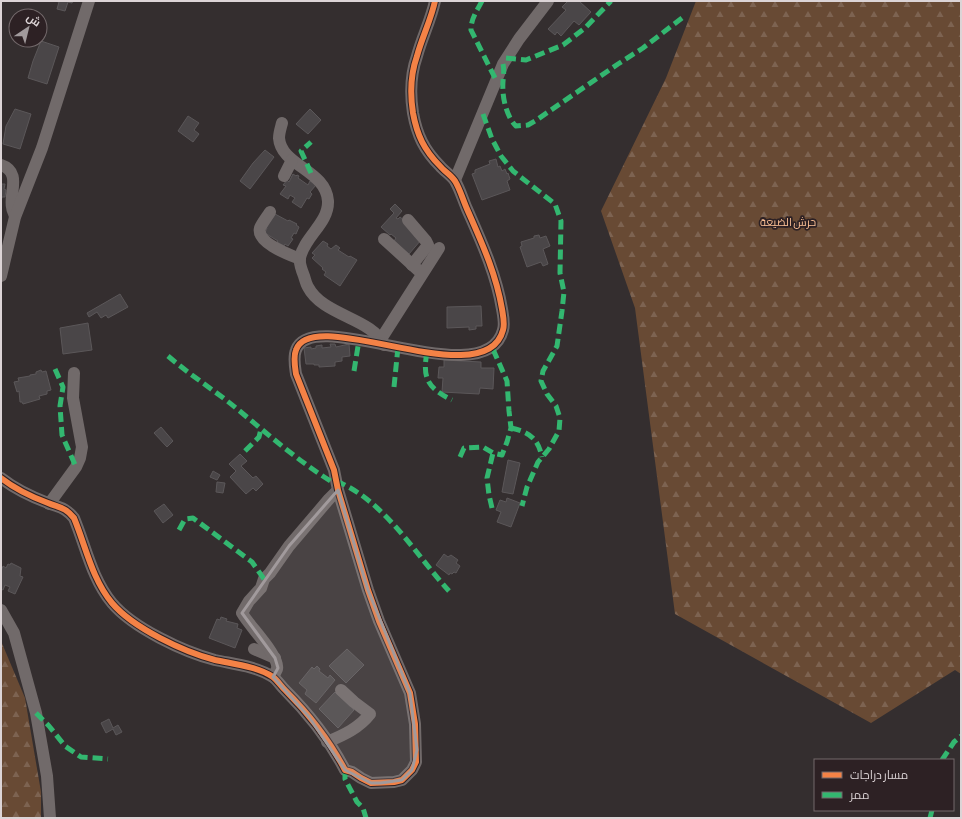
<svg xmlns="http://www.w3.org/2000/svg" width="962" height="819" font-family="'Asap Condensed',Cairo,sans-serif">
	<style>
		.forest { fill: url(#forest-firs) }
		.building { fill: #4a4648; stroke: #5b5759 }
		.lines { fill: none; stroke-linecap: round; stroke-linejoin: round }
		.minor { stroke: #716a6a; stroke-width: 12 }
		.quiet { stroke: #33b770; stroke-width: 5; stroke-dasharray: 10 5; stroke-linecap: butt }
		.cycleway-casing { stroke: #2d2124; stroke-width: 8 }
		.cycleway { stroke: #f48246; stroke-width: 6 }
		.marked { fill: #a19a9c; fill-opacity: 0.2; stroke: #a19a9c; stroke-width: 3; stroke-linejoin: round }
		.labels { text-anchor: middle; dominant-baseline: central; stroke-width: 3.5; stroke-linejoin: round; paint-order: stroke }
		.park-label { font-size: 11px; fill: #fdc196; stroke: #2d2124 }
	</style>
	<defs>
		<pattern id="forest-firs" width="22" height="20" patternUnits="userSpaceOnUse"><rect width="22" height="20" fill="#684a34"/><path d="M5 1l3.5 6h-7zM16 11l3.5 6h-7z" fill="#7d6351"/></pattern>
	</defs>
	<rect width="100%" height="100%" fill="#342e2f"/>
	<g class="forest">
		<path d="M 696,1 L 961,1 L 961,674 L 955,670 L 871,723 L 675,614 L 635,308 L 601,211 L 666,78 Z"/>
		<path d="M 1,641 L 25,698 L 41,792 L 41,818 L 1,818 Z"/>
	</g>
	<g class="building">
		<path d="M 55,1 L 73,1 L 72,3 L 68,2 L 65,11 L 57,9 L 59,2 Z"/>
		<path d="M 568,1 L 579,1 L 591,12 L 579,25 L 574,21 L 561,36 L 557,32 L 555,35 L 548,29 L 566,10 L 562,7 Z"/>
		<path d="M 41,41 L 59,47 L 47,84 L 28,78 L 33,61 Z"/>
		<path d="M 15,109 L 31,114 L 20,149 L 3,144 L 6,126 Z"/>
		<path d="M 310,109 L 321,120 L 308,134 L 296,124 Z"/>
		<path d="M 188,116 L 199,123 L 194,130 L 199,134 L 193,142 L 178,131 Z"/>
		<path d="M 265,150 L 274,157 L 250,189 L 240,181 L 253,163 Z"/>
		<path d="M 496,159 L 498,167 L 500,166 L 502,171 L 505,169 L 507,174 L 508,173 L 510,179 L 507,181 L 510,190 L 482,200 L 472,174 L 475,173 L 475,170 L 490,164 L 489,161 Z"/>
		<path d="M 293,174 L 296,176 L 297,175 L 299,176 L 298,178 L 308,185 L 310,181 L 316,185 L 310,192 L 312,194 L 309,199 L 307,198 L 301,208 L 292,202 L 295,198 L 290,195 L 288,199 L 280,194 L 286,186 L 283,185 L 287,180 L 289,182 Z"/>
		<path d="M 1,184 L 5,184 L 4,189 L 6,190 L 5,197 L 2,197 L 1,201 Z"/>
		<path d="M 395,204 L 402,211 L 396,218 L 398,219 L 400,217 L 405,221 L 416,233 L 414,236 L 421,240 L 409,254 L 394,241 L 396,238 L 391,234 L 390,235 L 381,227 L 394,213 L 390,209 Z"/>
		<path d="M 275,214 L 288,221 L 289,220 L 297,224 L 296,225 L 299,227 L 296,234 L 294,233 L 291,238 L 293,239 L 288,246 L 285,244 L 284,246 L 277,242 L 278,241 L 265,233 L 267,228 L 266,228 L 272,218 L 273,218 Z"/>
		<path d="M 539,235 L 540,238 L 546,236 L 550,246 L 543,249 L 548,264 L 543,266 L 541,262 L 527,267 L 520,247 L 522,246 L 521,242 L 534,238 L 534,236 Z"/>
		<path d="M 323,241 L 328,244 L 327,246 L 331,249 L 336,245 L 340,248 L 338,250 L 349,257 L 350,256 L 357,260 L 340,286 L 324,275 L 326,272 L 322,269 L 323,268 L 312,258 L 315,255 L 312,253 Z"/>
		<path d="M 120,294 L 128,307 L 108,318 L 106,315 L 101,318 L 97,312 L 89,317 L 87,313 Z"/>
		<path d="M 481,306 L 482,326 L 476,326 L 476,329 L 469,330 L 469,327 L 447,328 L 447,307 Z"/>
		<path d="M 88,323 L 92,350 L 63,354 L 60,328 Z"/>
		<path d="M 330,344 L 335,344 L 336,347 L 349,344 L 350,356 L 342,357 L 342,361 L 335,362 L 335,366 L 319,367 L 319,365 L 314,365 L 314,364 L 306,364 L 304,348 L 311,347 L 311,349 L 316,348 L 316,346 L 322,345 L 322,348 L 331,347 Z"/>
		<path d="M 444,360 L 481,362 L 481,368 L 494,368 L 493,389 L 480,388 L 479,394 L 442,392 L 443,378 L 438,378 L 439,367 L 444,367 Z"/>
		<path d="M 41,370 L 42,372 L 46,371 L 51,390 L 47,391 L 47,394 L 39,396 L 40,399 L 23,404 L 22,402 L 20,402 L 19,391 L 17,392 L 14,382 L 19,381 L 18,378 L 30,376 L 30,375 L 36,374 L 36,372 Z"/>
		<path d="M 161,427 L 173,441 L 167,447 L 154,433 Z"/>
		<path d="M 240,454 L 247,461 L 241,466 L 253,478 L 256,476 L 263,484 L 256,491 L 253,488 L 246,494 L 230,477 L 236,471 L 229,464 Z"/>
		<path d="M 508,460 L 520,463 L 513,494 L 502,492 Z"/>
		<path d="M 213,471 L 220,475 L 217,480 L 210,477 Z"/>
		<path d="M 217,482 L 225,483 L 223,493 L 216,492 Z"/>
		<path d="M 507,498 L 520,503 L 511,527 L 497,522 L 501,512 L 496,510 L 500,500 L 506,502 Z"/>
		<path d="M 164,504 L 173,515 L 163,523 L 154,511 Z"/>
		<path d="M 444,554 L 448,557 L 451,555 L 458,560 L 456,563 L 460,566 L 456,573 L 454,572 L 452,574 L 450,573 L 449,575 L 436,565 Z"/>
		<path d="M 11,563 L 21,568 L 20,576 L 23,577 L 15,594 L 8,591 L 10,587 L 5,585 L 3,590 L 1,589 L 1,572 L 3,566 L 6,568 L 8,564 L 10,565 Z"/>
		<path d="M 221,617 L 227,619 L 226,621 L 238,624 L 237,628 L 242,630 L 235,648 L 209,638 L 217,619 L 220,620 Z"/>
		<path d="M 347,649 L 364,665 L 346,683 L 329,666 Z"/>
		<path d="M 317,666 L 320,669 L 319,671 L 328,678 L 330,675 L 335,680 L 316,703 L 305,694 L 307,690 L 299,683 L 312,667 L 314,669 Z"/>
		<path d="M 335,692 L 354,710 L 338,728 L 319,709 Z"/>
		<path d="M 109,719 L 113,728 L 118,725 L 122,732 L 116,735 L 113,729 L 106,733 L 101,723 Z"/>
	</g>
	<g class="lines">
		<g class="minor">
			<path d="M 282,123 C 281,127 279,133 279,138 C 281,166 326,170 328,201 C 329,223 304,237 300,258 C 299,263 302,271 304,276 C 305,279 306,284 308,287 C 323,316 372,318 384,345"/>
			<path d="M 1,165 C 22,172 9,193 12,207 C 12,210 14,213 15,216"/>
			<path d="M 284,176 L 292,160"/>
			<path d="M 455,180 L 503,64 L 519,39 L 548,1"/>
			<path d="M 270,212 C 267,217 262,223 260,228 C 256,243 290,255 300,259"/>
			<path d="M 408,220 L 426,241 L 428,245 L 412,265"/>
			<path d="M 384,239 L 418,270"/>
			<path d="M 1,276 L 15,217 L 42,148 L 89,1"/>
			<path d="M 381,339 L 439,248"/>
			<path d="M 1,478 C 15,489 32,497 48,503 C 60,508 65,507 74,518 C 86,547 92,579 112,603 C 133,628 184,652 215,660 C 233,664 256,666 273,677 C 277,680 281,686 285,690 C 308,713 330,741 345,770 L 352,772 L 361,778 L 371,783 L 394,782 L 402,780 L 412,770 L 416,762 L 415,724 L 410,693 L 379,621 L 368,590 L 338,490 L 334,470 L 296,374 C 295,367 293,357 296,350 C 312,303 486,397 503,330 C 505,324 503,315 502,309 C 496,273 481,241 467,209 C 463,200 460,189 455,181 C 451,175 444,171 440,166 C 424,150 417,135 413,113 C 410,94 411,73 417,56 C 422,37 431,20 435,1"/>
			<path d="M 49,504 L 76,467 L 80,458 L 82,447 L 73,398 L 74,373"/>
			<path d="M 1,610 L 14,633 L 36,713 L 47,776 L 50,818"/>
			<path d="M 254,649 L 275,658"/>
			<path d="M 273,677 C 274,675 276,671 277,669 C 280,656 249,626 242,613 L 249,601 L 261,588 L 264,579 L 270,573 L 289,546 L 329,499 L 338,490"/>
			<path d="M 327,742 C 344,735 359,728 370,714 L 354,702 L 341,690"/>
		</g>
		<g class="quiet">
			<path d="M 482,1 C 477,11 471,18 471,30 L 496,80"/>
			<path d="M 506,58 L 526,60 L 563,45 L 585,28 L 611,1"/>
			<path d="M 503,64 C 505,73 502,81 503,90 C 503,101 508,119 516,126 L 528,125 L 535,121 L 618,64 L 643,48 L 682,18"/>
			<path d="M 483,114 L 492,139 L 501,156 L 513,171 L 555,204 L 561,221 L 560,273 L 564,292 L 562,311 L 557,346 L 543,371 L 541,381 L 547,394 L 556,406 L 560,418 L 559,431 L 549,449 L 538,462 L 527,487 L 522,506"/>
			<path d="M 311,173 L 301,151 L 311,142"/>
			<path d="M 427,352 C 422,379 428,388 452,400"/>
			<path d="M 168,356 C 190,375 214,390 236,408 C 269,435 300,463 337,485"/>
			<path d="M 55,369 L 63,387 L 60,406 L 62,435 L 76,467"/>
			<path d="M 354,371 L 359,340"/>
			<path d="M 394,387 L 398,347"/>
			<path d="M 511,428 C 529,432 538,438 542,457"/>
			<path d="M 245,451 L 259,437 L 261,429"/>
			<path d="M 460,457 L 464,448 L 483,447 L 493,453 L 502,455 L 507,442 L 511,428 L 509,411 L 507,381 L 492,347"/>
			<path d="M 336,481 C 384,500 416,555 449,591"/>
			<path d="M 492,508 L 489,495 L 487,478 L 493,453"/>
			<path d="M 179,530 L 185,519 L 193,518 L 252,562 L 264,579"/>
			<path d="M 36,713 L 49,726 L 65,746 L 81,757 L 108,759"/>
			<path d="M 942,760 L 954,742 L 961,736"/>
			<path d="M 345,770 L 345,779 L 357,802 L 363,808 L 366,818"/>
			<path d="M 930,818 L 932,810"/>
		</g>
		<defs>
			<path id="cycleway" d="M 1,478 C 15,489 32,497 48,503 C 60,508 65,507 74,518 C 86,547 92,579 112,603 C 133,628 184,652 215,660 C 233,664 256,666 273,677 C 277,680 281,686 285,690 C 308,713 330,741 345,770 L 352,772 L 361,778 L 371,783 L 394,782 L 402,780 L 412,770 L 416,762 L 415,724 L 410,693 L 379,621 L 368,590 L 338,490 L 334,470 L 296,374 C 295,367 293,357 296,350 C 312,303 486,397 503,330 C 505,324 503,315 502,309 C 496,273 481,241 467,209 C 463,200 460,189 455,181 C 451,175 444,171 440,166 C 424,150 417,135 413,113 C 410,94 411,73 417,56 C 422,37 431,20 435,1"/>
		</defs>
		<use href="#cycleway" class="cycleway-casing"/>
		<use href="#cycleway" class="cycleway"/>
	</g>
	<path class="marked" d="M 338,490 L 368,590 L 410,693 L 417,750 L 412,770 L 402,780 L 381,783 L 371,783 L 345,770 L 309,717 L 273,677 L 278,668 L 275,658 L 242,613 L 289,546 Z"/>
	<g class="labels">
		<g class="park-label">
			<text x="788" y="222">حرش الضيعة</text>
		</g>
	</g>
	<rect width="962" height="819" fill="none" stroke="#dcd4d6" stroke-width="4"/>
	<rect x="814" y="759" width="140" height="52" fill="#2d2124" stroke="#73696b"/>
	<rect x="822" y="772" width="20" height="6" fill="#f48246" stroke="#73696b"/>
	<text x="850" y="779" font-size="12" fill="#dcd4d6">مسار دراجات</text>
	<rect x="822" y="792" width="20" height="6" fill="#33b770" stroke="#73696b"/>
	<text x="850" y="799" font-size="12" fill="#dcd4d6">ممر</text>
	<g transform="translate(28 28) rotate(35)"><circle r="19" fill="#2d2124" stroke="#73696b"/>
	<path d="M0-3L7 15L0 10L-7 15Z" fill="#a19a9c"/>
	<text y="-6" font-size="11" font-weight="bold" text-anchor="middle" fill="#dcd4d6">ش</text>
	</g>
</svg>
